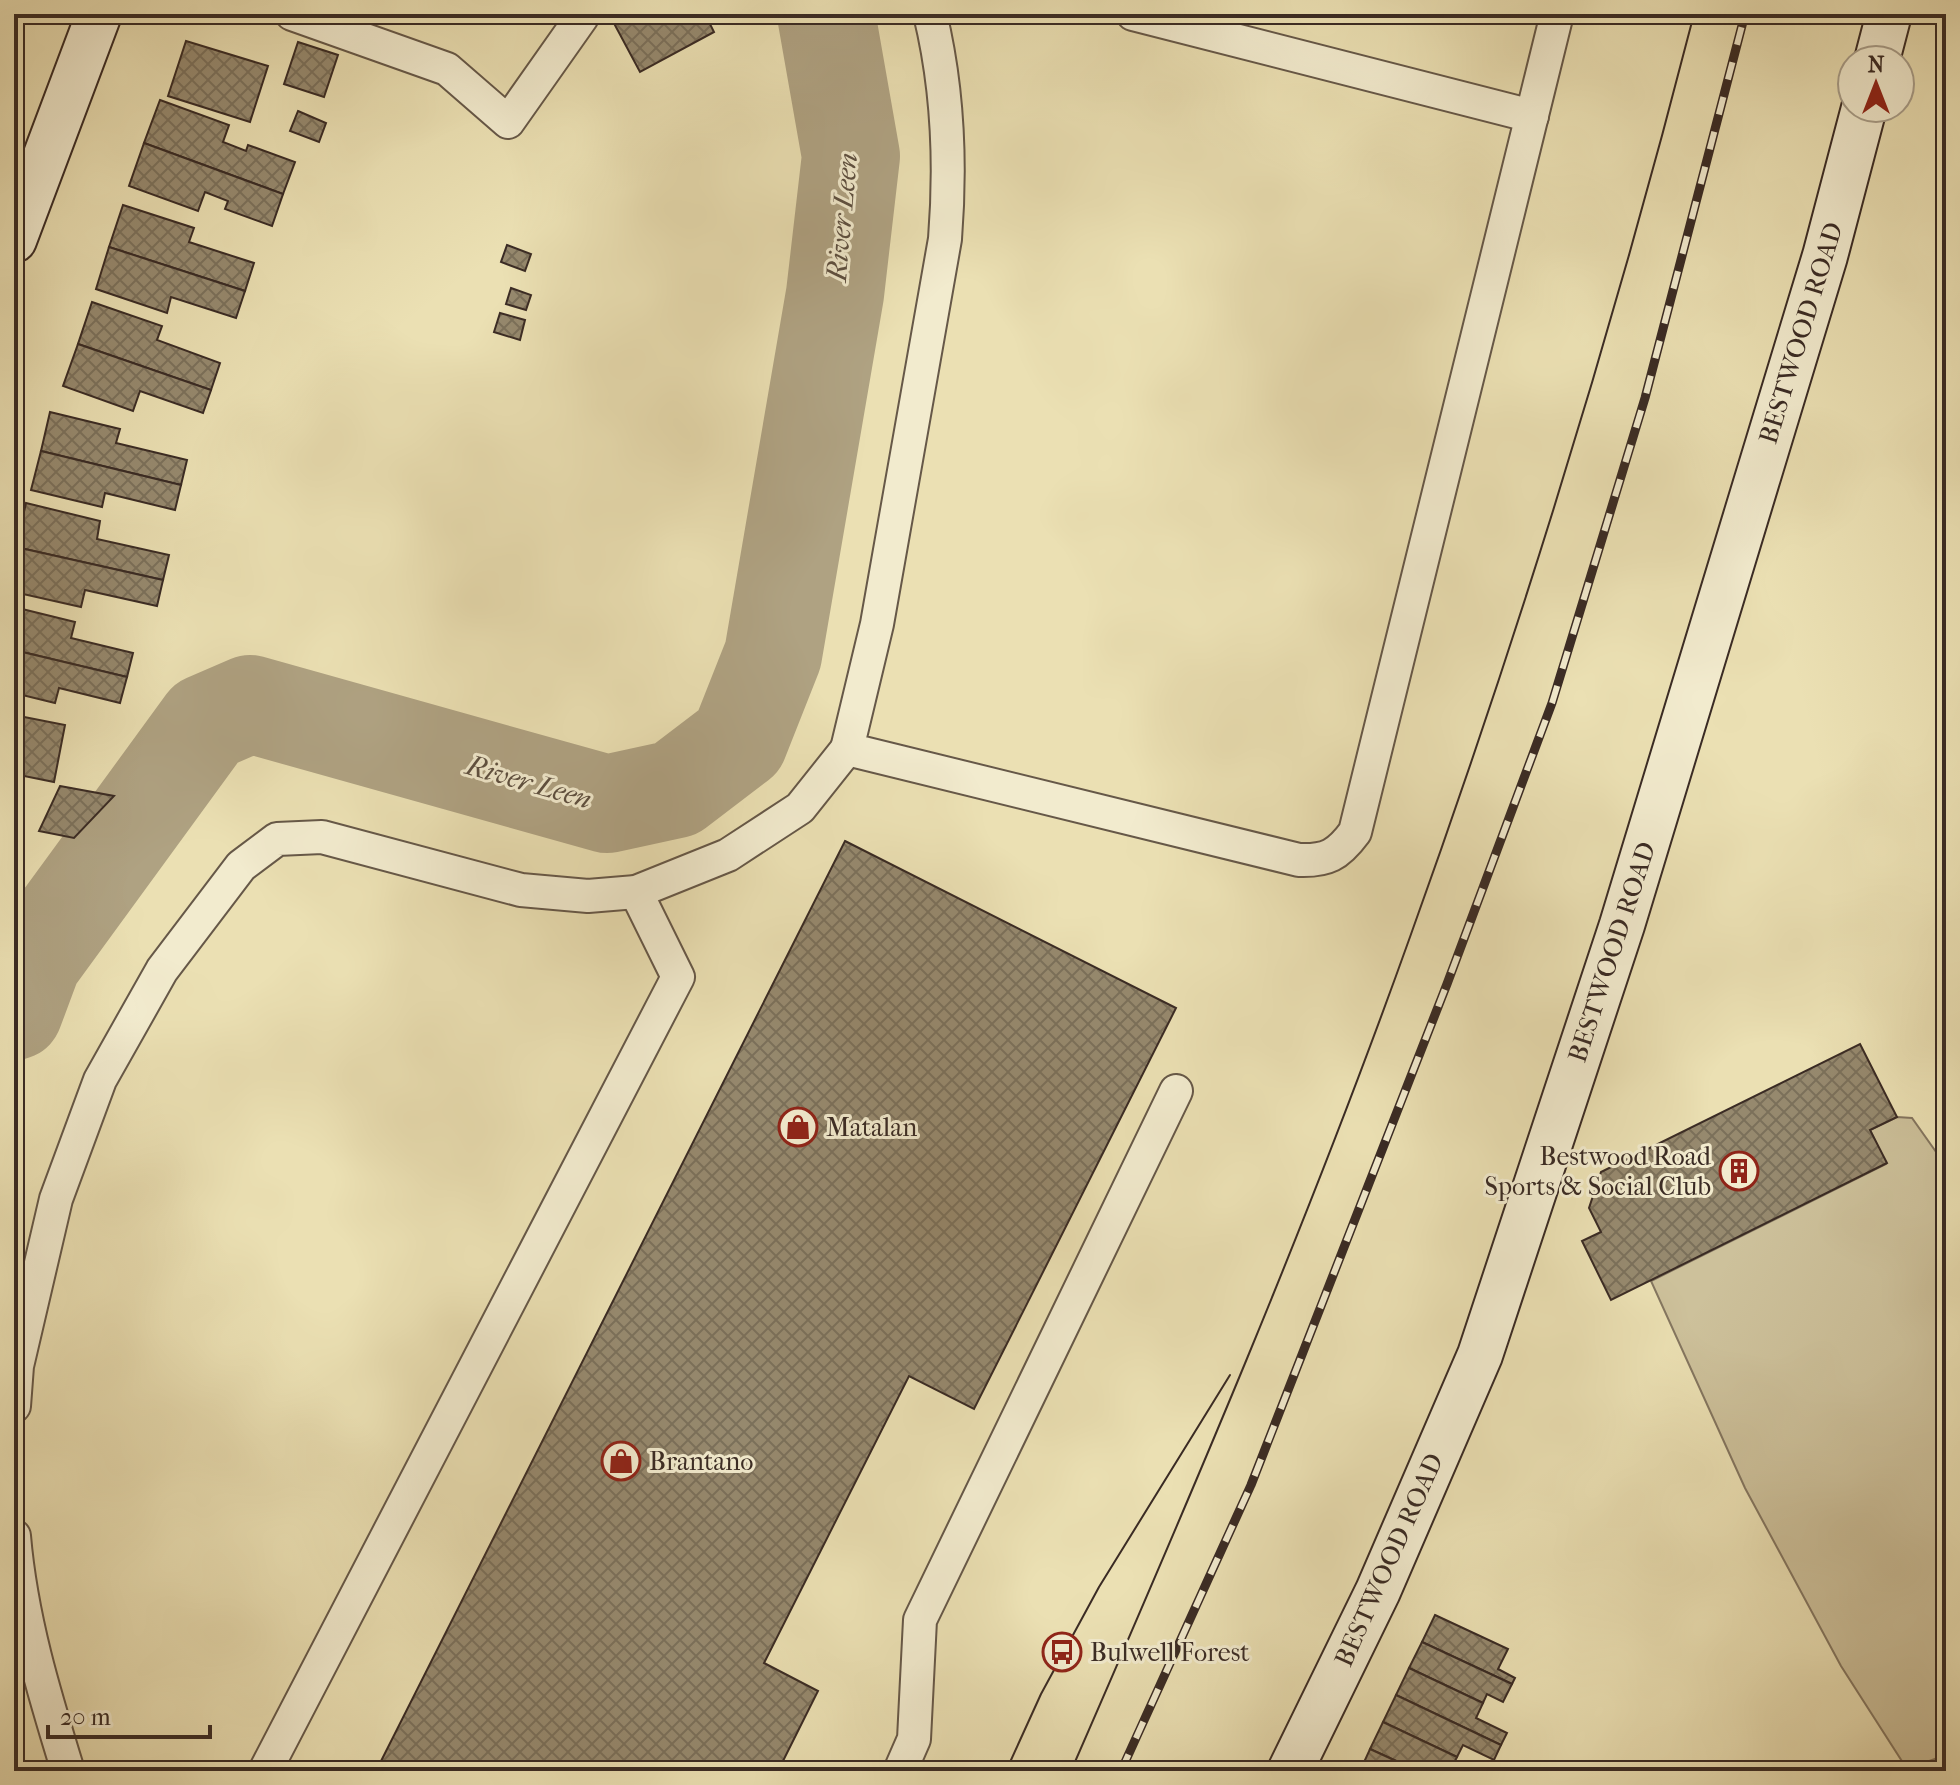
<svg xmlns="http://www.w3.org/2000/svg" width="1960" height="1785" font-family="'IM FELL French Canon',serif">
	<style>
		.pitch { fill: #cdc19b; stroke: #847660; stroke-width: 2 }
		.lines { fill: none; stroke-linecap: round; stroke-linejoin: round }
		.river { stroke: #afa282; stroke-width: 98 }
		.building { fill: url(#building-cross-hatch); stroke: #3a2b24; stroke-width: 2 }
		.lane-casing { stroke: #665848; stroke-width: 36 }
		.secondary-casing { stroke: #3a2b24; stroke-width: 48 }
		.lane { stroke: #f2ebce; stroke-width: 32 }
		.secondary { stroke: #f2ebce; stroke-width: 44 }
		.tram { stroke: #3a2b24; stroke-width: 2 }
		.rail-casing { stroke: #3a2b24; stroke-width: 9 }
		.rail { stroke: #f2ebce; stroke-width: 6; stroke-dasharray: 18; stroke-linecap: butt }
		.labels { text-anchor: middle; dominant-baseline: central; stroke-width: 6; stroke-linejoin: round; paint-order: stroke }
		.street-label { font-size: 26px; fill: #3a2b24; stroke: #f2ebce }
		.poi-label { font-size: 26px; fill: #3a2b24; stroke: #f2ebce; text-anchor: start }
		.water-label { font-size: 28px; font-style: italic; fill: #5d4f40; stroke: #f2ebce }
	</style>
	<defs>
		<pattern id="building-cross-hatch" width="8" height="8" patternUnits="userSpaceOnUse" patternTransform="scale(2)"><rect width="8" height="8" fill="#96896e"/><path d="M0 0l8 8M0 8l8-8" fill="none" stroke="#7b705a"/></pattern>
	</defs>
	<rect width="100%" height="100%" fill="#ebe0b3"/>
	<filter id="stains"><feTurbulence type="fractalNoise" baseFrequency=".0025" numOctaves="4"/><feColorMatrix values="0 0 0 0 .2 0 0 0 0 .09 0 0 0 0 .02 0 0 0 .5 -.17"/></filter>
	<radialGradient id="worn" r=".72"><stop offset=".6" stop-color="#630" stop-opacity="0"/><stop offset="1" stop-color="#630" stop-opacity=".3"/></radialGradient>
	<path class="pitch" d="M 1897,1117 L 1912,1118 L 1946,1166 L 1946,1755 L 1907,1769 L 1841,1666 L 1745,1488 L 1651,1281 L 1886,1164 L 1870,1130 Z"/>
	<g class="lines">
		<path class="river" d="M 14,1011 L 33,960 L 206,723 L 250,704 L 607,804 L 676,789 L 739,741 L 773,655 L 835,294 L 851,156 L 826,14"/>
	</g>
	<g class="building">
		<path d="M 609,14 L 705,14 L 714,32 L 640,72 Z"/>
		<path d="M 186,41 L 268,66 L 250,122 L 168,96 Z"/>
		<path d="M 298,42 L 338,55 L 324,97 L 284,84 Z"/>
		<path d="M 160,100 L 229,125 L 223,142 L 246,151 L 248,145 L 295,162 L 283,194 L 144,143 Z"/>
		<path d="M 298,111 L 326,123 L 319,142 L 290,131 Z"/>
		<path d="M 144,143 L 283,194 L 272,226 L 225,209 L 228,201 L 205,192 L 198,211 L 129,186 Z"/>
		<path d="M 123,205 L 194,228 L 189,242 L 254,263 L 245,291 L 109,247 Z"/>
		<path d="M 507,245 L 531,254 L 525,271 L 501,262 Z"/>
		<path d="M 109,247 L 245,291 L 236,318 L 171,297 L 167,313 L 96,289 Z"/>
		<path d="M 511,288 L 531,295 L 526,310 L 506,304 Z"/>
		<path d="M 92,302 L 162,326 L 157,340 L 220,363 L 211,390 L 78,344 Z"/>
		<path d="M 500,313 L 525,320 L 520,340 L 494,332 Z"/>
		<path d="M 78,344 L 211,390 L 203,413 L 140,391 L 133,411 L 63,386 Z"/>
		<path d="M 50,412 L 120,429 L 116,443 L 187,460 L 181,485 L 41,451 Z"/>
		<path d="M 41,451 L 181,485 L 175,510 L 105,493 L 102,507 L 31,490 Z"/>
		<path d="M 26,503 L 100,521 L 97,539 L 169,555 L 163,580 L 16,547 Z"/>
		<path d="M 16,547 L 163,580 L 157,606 L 85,590 L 81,607 L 14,592 Z"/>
		<path d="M 14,607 L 75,622 L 71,638 L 133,653 L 127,677 L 14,650 Z"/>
		<path d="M 14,650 L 127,677 L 120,703 L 59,688 L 55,703 L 14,693 Z"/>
		<path d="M 14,715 L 65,725 L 54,782 L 14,774 Z"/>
		<path d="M 60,786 L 114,796 L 74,838 L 39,831 Z"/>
		<path d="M 845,841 L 1176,1008 L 974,1409 L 909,1376 L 764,1663 L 818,1691 L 778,1771 L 376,1771 Z"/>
		<path d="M 1860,1044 L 1897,1117 L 1870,1130 L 1887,1163 L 1611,1300 L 1582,1241 L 1601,1232 L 1589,1208 L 1601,1172 Z"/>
		<path d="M 1435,1615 L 1508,1649 L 1498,1669 L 1515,1678 L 1512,1684 L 1422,1642 Z"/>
		<path d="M 1422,1642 L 1512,1684 L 1503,1702 L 1487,1694 L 1483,1703 L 1409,1668 Z"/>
		<path d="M 1409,1668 L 1483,1703 L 1476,1718 L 1507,1733 L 1501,1745 L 1396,1695 Z"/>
		<path d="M 1396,1695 L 1501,1745 L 1494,1760 L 1463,1745 L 1457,1757 L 1383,1722 Z"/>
		<path d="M 1383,1722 L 1457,1757 L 1450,1771 L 1418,1771 L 1370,1749 Z"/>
		<path d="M 1370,1749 L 1418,1771 L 1360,1771 Z"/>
	</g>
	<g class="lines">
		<defs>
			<g id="lane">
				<path d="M 292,14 L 447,69 L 508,122 L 582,17"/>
				<path d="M 930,14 C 948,88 951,163 945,239 L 877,624 L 847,749 L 1299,860 C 1327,861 1338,855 1355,832 L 1557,14"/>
				<path d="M 1133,14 L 1532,116"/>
				<path d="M 14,1406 L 17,1366 L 56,1199 L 100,1080 L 162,970 L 241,866 L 277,839 L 322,837 L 521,890 L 588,896 L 636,892 L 728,855 L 800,808 L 847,749"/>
				<path d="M 14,1536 C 21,1618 44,1693 68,1771"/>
				<path d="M 265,1771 L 678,977 L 636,892"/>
				<path d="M 900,1771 L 914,1739 L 920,1620 L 1176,1091"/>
			</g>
			<g id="secondary">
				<path d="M 1877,60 L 1889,14"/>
				<path d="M 14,240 L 99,14"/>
				<path d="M 1290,1771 L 1378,1591 L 1480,1355 L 1622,925 L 1825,256 L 1864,108"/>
			</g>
		</defs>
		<use href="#lane" class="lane-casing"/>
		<use href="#secondary" class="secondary-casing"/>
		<use href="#lane" class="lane"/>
		<use href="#secondary" class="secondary"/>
		<g class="tram">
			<path d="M 1006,1771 L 1041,1694 L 1099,1587 L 1230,1375"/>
			<path d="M 1071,1771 C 1191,1496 1309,1220 1410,937 C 1519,634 1614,326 1694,14"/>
		</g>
		<defs>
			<path id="rail" d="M 1121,1771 L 1251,1485 L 1447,984 L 1552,703 L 1645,398 L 1745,14"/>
		</defs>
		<use href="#rail" class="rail-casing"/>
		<use href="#rail" class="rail"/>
	</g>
	<defs>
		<symbol id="shop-ring" viewBox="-11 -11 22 22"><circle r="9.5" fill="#f2ebce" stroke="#8f2418" stroke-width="1.5"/><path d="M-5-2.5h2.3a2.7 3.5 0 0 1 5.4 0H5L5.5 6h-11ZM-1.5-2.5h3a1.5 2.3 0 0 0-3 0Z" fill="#8f2418"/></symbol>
		<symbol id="building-ring" viewBox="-11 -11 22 22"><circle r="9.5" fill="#f2ebce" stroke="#8f2418" stroke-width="1.5"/><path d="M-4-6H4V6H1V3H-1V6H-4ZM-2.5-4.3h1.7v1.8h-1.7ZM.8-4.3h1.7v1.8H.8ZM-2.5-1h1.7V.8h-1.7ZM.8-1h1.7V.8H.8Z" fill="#8f2418"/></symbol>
		<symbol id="bus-ring" viewBox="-11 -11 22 22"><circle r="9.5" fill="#f2ebce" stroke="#8f2418" stroke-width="1.5"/><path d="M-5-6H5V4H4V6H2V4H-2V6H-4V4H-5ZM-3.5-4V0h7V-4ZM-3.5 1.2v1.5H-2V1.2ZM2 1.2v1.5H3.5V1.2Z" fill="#8f2418"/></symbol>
	</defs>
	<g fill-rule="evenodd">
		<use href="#shop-ring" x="776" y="1105" width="44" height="44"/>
		<use href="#building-ring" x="1717" y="1149" width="44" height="44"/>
		<use href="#shop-ring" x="599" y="1439" width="44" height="44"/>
		<use href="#bus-ring" x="1040" y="1630" width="44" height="44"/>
	</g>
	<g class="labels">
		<g class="street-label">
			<text transform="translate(1801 333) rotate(-73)">BESTWOOD ROAD</text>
			<text transform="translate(1612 952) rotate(-72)">BESTWOOD ROAD</text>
			<text transform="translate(1389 1560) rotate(-66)">BESTWOOD ROAD</text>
		</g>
		<g class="poi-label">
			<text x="826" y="1127">Matalan</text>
			<text x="1711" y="1156" text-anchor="end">Bestwood Road<tspan x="1711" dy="30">Sports &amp; Social Club</tspan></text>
			<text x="649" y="1461">Brantano</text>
			<text x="1090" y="1652">Bulwell Forest</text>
		</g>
		<g class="water-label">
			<text transform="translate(842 217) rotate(-85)">River Leen</text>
			<text transform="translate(529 782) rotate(16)">River Leen</text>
		</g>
	</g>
	<rect width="1960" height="1785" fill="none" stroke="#ebe0b3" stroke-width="48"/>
	<rect x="16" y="16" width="1928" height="1753" fill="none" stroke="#3a2b24" stroke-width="4"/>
	<rect x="24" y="24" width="1912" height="1737" fill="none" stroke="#3a2b24" stroke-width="2"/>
	<g transform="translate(1876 84)"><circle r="38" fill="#f2ebce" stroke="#a89e8a" stroke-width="2"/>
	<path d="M0-6L14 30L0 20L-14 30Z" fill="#8f2418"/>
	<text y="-12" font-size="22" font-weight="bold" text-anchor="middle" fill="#3a2b24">N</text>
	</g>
	<path d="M48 1725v12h162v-12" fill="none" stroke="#3a2b24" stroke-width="4"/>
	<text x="60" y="1725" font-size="24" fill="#3a2b24" stroke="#f2ebce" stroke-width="6" paint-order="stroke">20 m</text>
	<rect width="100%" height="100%" filter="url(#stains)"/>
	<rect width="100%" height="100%" fill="url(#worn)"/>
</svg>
